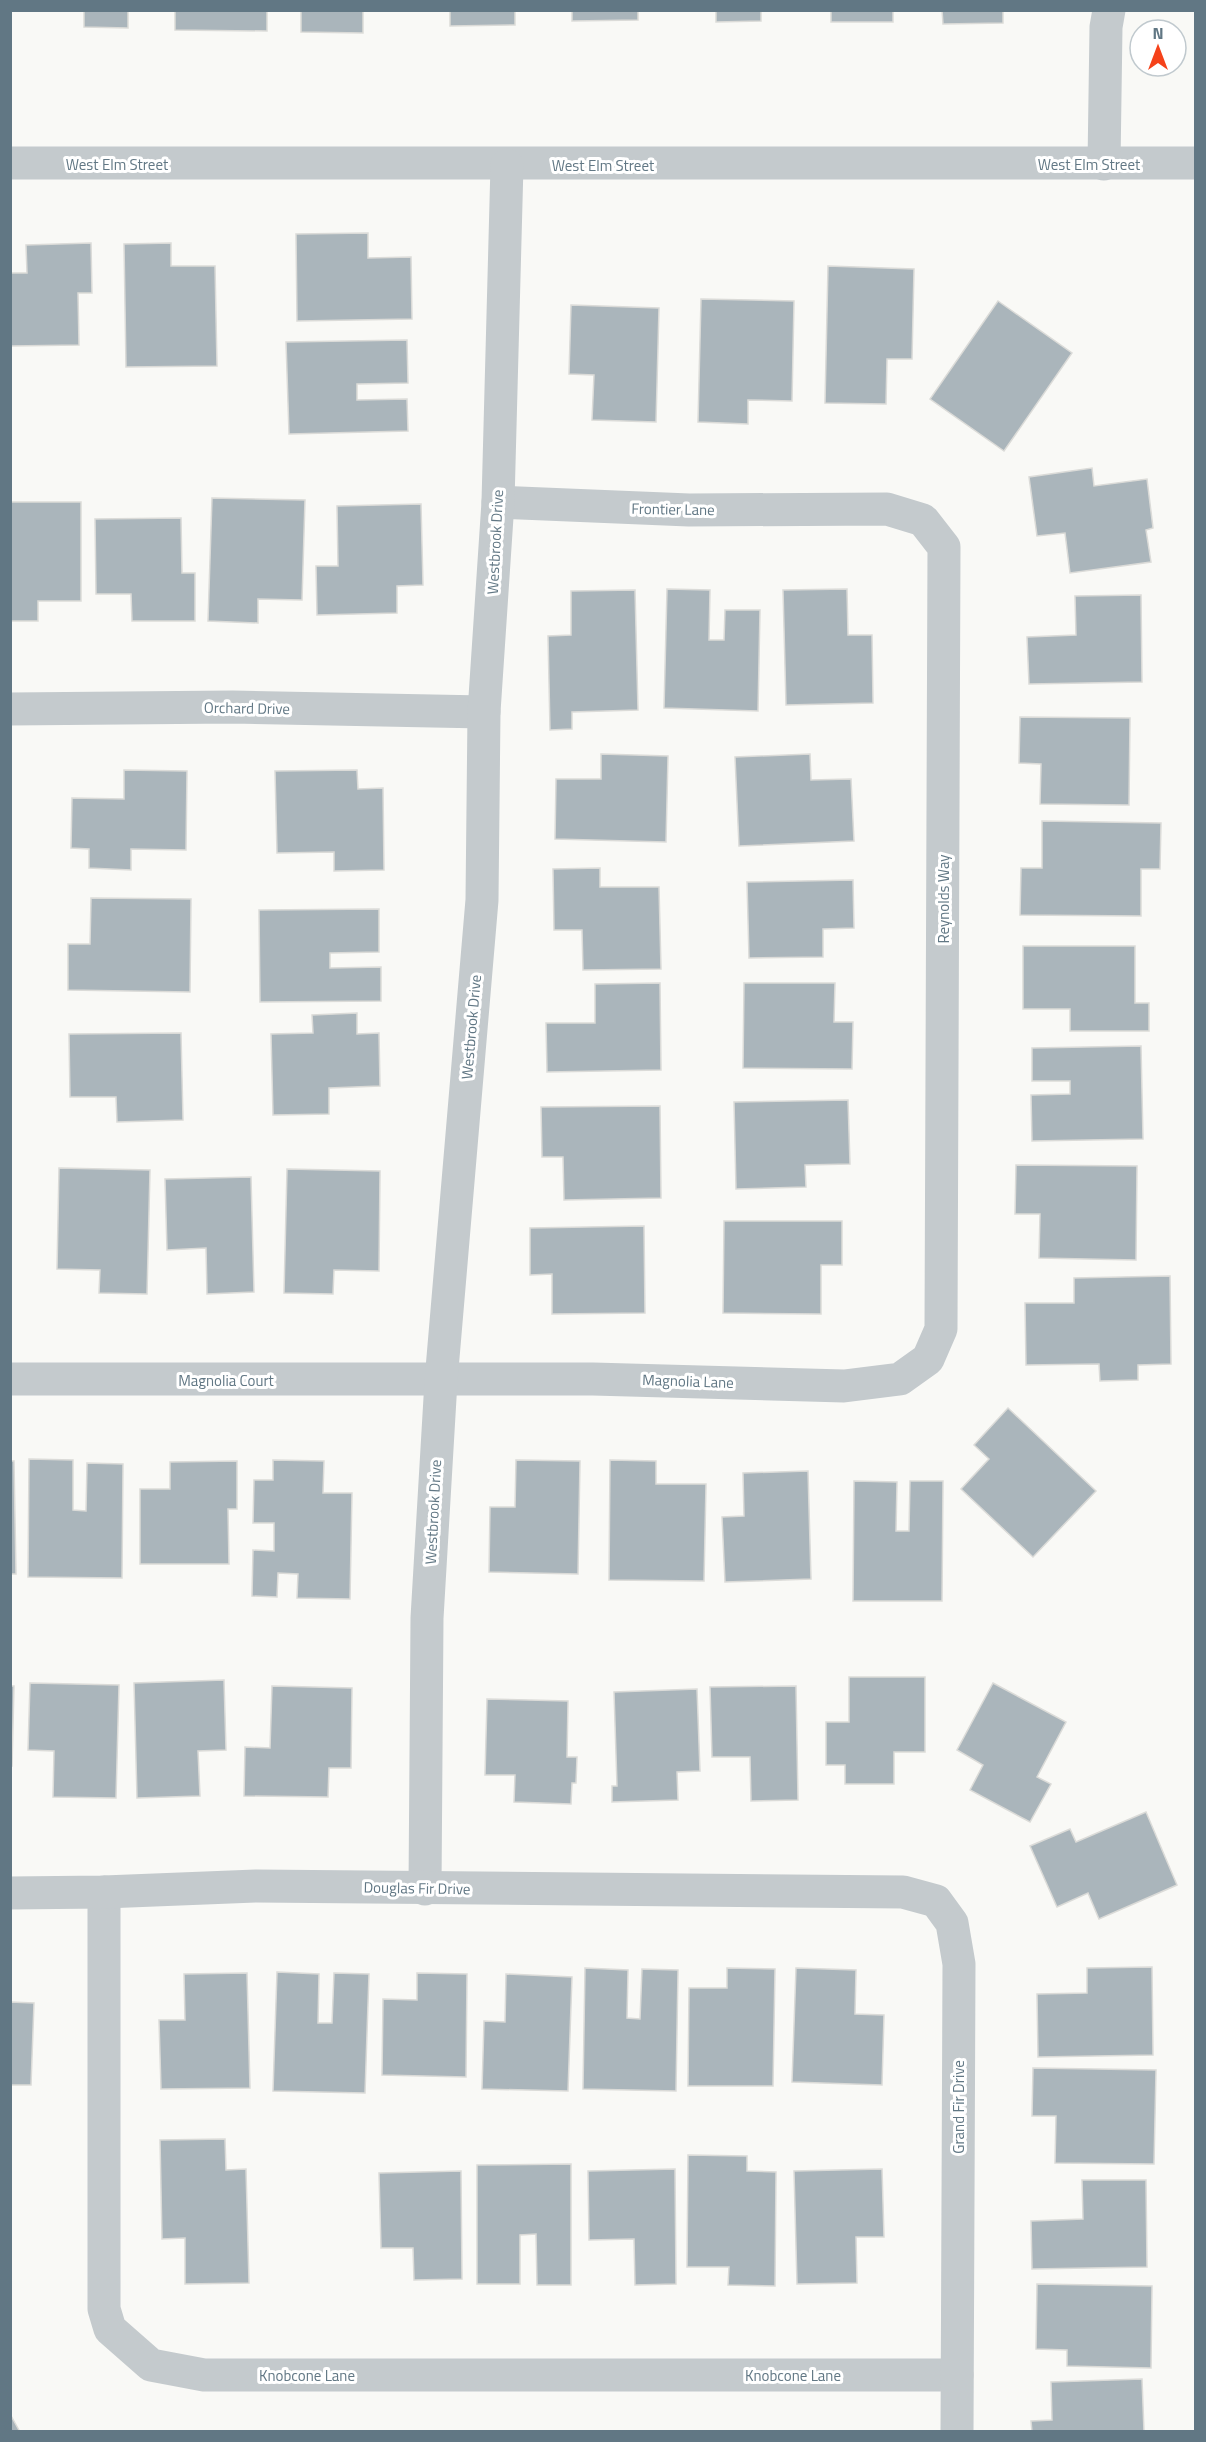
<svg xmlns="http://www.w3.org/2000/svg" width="1206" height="2442" font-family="'Titillium Web',sans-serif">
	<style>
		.building { fill: #aab5bb; stroke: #dbdbd8; stroke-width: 1.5 }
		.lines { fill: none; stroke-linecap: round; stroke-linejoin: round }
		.minor { stroke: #c4cacd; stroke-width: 33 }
		.labels { text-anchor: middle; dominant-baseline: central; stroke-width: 6; stroke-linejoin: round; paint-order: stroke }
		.street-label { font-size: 15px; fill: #617784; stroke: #fff }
	</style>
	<rect width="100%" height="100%" fill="#f9f9f6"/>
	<g class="building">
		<path d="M 84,10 L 128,10 L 128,28 L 84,27 Z"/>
		<path d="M 175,10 L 267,10 L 267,31 L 175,30 Z"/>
		<path d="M 301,10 L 363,10 L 363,33 L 301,32 Z"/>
		<path d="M 450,10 L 515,10 L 515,25 L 450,26 Z"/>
		<path d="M 572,10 L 638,10 L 638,20 L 572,21 Z"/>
		<path d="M 716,10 L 761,10 L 761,21 L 716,22 Z"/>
		<rect x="831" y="10" width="62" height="12"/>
		<path d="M 942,10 L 1003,10 L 1003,23 L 943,24 Z"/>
		<path d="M 368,233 L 368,258 L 411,257 L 412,319 L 297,321 L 296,234 Z"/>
		<path d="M 91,243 L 92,293 L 78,293 L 79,345 L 10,346 L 10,273 L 27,273 L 26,245 Z"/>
		<path d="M 171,243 L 171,266 L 215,266 L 217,366 L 126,367 L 124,244 Z"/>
		<path d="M 828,266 L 914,269 L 912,359 L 887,359 L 886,404 L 825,403 Z"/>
		<path d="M 701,299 L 794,301 L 792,401 L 748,400 L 748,424 L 698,422 Z"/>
		<path d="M 998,301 L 1072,353 L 1004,451 L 930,399 Z"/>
		<path d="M 571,305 L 659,308 L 656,422 L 592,420 L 594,375 L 569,374 Z"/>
		<path d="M 407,340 L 408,383 L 357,384 L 357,400 L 407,399 L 408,431 L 289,434 L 286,342 Z"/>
		<path d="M 1092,468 L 1094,486 L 1147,479 L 1153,528 L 1146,530 L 1151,562 L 1070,573 L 1065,533 L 1037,536 L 1029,477 Z"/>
		<path d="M 212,498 L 305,500 L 302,600 L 258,599 L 258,623 L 208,621 Z"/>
		<path d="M 10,502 L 81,502 L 81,601 L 38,601 L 38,621 L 10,621 Z"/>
		<path d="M 421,504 L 423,585 L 397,586 L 397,613 L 317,615 L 316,566 L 338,566 L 337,506 Z"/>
		<path d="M 181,518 L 182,573 L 195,573 L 195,621 L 132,621 L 131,594 L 96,594 L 95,519 Z"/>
		<path d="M 667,589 L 710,590 L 709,640 L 724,640 L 725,610 L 760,610 L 758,711 L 664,708 Z"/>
		<path d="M 847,589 L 848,635 L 872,635 L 873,703 L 786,705 L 783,590 Z"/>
		<path d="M 635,590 L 638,710 L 572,712 L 572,729 L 550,730 L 548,636 L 571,635 L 571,591 Z"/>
		<path d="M 1141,595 L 1142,682 L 1029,684 L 1027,637 L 1076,635 L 1075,596 Z"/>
		<path d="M 1020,717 L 1130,718 L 1129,805 L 1040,804 L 1041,764 L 1019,763 Z"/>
		<path d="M 601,754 L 668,756 L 666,842 L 555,839 L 556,779 L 601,779 Z"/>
		<path d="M 810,754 L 811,780 L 851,779 L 854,841 L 739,846 L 735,757 Z"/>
		<path d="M 124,770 L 187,771 L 186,850 L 131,849 L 131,870 L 89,868 L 89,849 L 71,848 L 72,798 L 124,799 Z"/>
		<path d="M 357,770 L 358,789 L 383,788 L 384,870 L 334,871 L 334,852 L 277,853 L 275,771 Z"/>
		<path d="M 1042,821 L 1161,823 L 1160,869 L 1141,869 L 1141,916 L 1020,915 L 1021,868 L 1042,868 Z"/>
		<path d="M 600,868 L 600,887 L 659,887 L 661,969 L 583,970 L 582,930 L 554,930 L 553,869 Z"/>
		<path d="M 853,880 L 854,928 L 823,929 L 823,957 L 749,958 L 747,882 Z"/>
		<path d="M 91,898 L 191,899 L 190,992 L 68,990 L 68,944 L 90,944 Z"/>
		<path d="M 379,909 L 379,952 L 330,953 L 330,968 L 381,967 L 381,1001 L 260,1002 L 259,910 Z"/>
		<path d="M 1023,946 L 1135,946 L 1135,1003 L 1149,1003 L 1149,1031 L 1070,1031 L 1070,1009 L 1023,1009 Z"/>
		<path d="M 660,983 L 661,1070 L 547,1072 L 546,1023 L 595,1023 L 595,984 Z"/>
		<path d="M 744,983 L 835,983 L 834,1022 L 853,1022 L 852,1069 L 743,1068 Z"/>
		<path d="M 357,1013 L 357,1034 L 379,1033 L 380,1086 L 329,1088 L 329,1114 L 273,1115 L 271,1034 L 313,1033 L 312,1015 Z"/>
		<path d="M 181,1033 L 183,1120 L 117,1122 L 116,1097 L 70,1097 L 69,1034 Z"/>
		<path d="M 1141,1046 L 1143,1139 L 1032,1141 L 1031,1095 L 1070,1094 L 1070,1081 L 1032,1081 L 1032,1048 Z"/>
		<path d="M 848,1100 L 850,1164 L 805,1165 L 806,1187 L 736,1189 L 734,1102 Z"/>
		<path d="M 660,1106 L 661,1198 L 564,1200 L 563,1157 L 542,1157 L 541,1107 Z"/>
		<path d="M 1016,1165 L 1137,1166 L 1136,1260 L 1039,1258 L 1040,1214 L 1015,1214 Z"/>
		<path d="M 59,1168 L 150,1170 L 147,1294 L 99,1293 L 100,1270 L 57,1269 Z"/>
		<path d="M 287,1169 L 380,1171 L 379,1271 L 334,1270 L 333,1294 L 284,1293 Z"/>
		<path d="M 251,1177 L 254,1292 L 207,1294 L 206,1248 L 167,1250 L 165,1179 Z"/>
		<path d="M 724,1221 L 842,1221 L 842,1265 L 821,1265 L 821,1314 L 723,1313 Z"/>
		<path d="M 644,1226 L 645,1313 L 552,1314 L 552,1274 L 530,1275 L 530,1228 Z"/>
		<path d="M 1170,1276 L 1171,1364 L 1138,1365 L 1138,1380 L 1100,1381 L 1099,1364 L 1026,1365 L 1025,1303 L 1074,1303 L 1074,1278 Z"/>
		<path d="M 1008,1408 L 1096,1491 L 1033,1557 L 961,1489 L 989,1459 L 974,1445 Z"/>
		<path d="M 29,1459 L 73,1460 L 73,1510 L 86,1511 L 87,1463 L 123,1464 L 122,1578 L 28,1577 Z"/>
		<path d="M 273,1460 L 324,1461 L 323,1493 L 352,1493 L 350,1599 L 297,1598 L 298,1574 L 278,1573 L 277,1597 L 252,1596 L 253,1550 L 274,1551 L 274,1523 L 253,1523 L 254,1480 L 273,1480 Z"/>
		<path d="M 516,1460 L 580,1461 L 578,1574 L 489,1572 L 490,1507 L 515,1507 Z"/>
		<path d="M 610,1460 L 656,1461 L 656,1484 L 706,1484 L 704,1581 L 609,1580 Z"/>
		<path d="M 10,1461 L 14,1461 L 16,1574 L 10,1574 Z"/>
		<path d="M 237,1461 L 237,1509 L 228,1509 L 229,1564 L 140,1564 L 140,1489 L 170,1489 L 170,1462 Z"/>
		<path d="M 808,1471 L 811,1579 L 725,1582 L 722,1517 L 744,1516 L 743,1473 Z"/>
		<path d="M 854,1481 L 897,1482 L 896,1531 L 909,1531 L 910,1481 L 943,1481 L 942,1601 L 853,1601 Z"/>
		<path d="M 849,1677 L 925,1677 L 925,1752 L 894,1752 L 894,1784 L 845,1784 L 845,1765 L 826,1765 L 826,1722 L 849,1722 Z"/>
		<path d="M 224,1680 L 226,1750 L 198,1751 L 200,1796 L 137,1798 L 134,1683 Z"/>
		<path d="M 30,1683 L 119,1685 L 116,1798 L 53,1797 L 54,1751 L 28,1750 Z"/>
		<path d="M 993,1683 L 1066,1722 L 1037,1777 L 1051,1784 L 1030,1822 L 970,1790 L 983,1765 L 957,1750 Z"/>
		<path d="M 10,1686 L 14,1686 L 12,1766 L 10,1766 Z"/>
		<path d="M 272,1686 L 352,1688 L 351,1768 L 329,1768 L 328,1797 L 244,1796 L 245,1747 L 270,1748 Z"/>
		<path d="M 796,1686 L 798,1800 L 751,1801 L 750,1757 L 712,1757 L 710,1687 Z"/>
		<path d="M 697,1689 L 700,1771 L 677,1772 L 678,1800 L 612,1802 L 612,1786 L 617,1786 L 614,1692 Z"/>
		<path d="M 487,1699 L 568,1701 L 567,1757 L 577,1757 L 576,1783 L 572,1783 L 571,1804 L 514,1802 L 515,1775 L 485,1775 Z"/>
		<path d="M 1146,1812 L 1177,1885 L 1099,1919 L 1088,1893 L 1057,1907 L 1030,1846 L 1070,1829 L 1076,1842 Z"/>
		<path d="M 1152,1967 L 1153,2055 L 1038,2057 L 1037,1994 L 1087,1993 L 1087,1968 Z"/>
		<path d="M 585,1968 L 628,1970 L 627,2018 L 640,2019 L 642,1969 L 678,1970 L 676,2091 L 583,2089 Z"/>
		<path d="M 727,1968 L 775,1969 L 773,2086 L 688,2086 L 689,1988 L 727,1988 Z"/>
		<path d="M 796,1968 L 856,1970 L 855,2014 L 884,2015 L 882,2085 L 792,2082 Z"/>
		<path d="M 277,1972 L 319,1974 L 318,2023 L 332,2023 L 334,1973 L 369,1974 L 365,2093 L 273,2091 Z"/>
		<path d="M 247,1973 L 250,2088 L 161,2089 L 159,2020 L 185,2020 L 184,1974 Z"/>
		<path d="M 417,1973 L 467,1974 L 466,2077 L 382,2075 L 383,1999 L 417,2000 Z"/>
		<path d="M 506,1974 L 572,1977 L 568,2091 L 482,2089 L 484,2021 L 505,2022 Z"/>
		<path d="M 10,2002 L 34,2003 L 31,2085 L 10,2085 Z"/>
		<path d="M 1033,2068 L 1156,2070 L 1154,2164 L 1055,2163 L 1056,2116 L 1032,2116 Z"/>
		<path d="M 225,2139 L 226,2170 L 246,2169 L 249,2283 L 185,2284 L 185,2238 L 162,2239 L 160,2140 Z"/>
		<path d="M 688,2155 L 747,2156 L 747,2171 L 776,2172 L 775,2286 L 728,2285 L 729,2267 L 687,2267 Z"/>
		<path d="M 571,2164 L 571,2285 L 537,2285 L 536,2234 L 520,2235 L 520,2284 L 477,2284 L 477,2165 Z"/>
		<path d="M 675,2169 L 676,2284 L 635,2285 L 634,2239 L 589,2240 L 588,2171 Z"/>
		<path d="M 882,2169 L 884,2237 L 856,2237 L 857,2283 L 797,2284 L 794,2171 Z"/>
		<path d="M 461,2171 L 462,2279 L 414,2280 L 413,2248 L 381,2248 L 379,2173 Z"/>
		<path d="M 1082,2180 L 1146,2180 L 1147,2267 L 1032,2269 L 1031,2221 L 1083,2219 Z"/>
		<path d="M 1037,2284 L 1152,2286 L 1151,2368 L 1067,2366 L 1067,2350 L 1036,2349 Z"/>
		<path d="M 1142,2379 L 1144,2432 L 1032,2432 L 1031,2421 L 1052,2420 L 1051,2382 Z"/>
		<path d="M 10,2414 L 20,2432 L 10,2432 Z"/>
	</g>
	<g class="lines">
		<g class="minor">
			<path d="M 10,163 L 1196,163"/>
			<path d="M 1104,164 L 1106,27 L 1109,10"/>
			<path d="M 10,709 L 233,707 L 484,712"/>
			<path d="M 10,1379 L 593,1379 L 844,1386 L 900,1379 L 928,1359 L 941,1329 L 944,547 L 923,520 L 887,509 L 689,510 L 498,502"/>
			<path d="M 425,1889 L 427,1618 L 441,1381 L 482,900 L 484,712 L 498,502 L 507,165"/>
			<path d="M 104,1892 L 104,2309 L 110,2329 L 151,2365 L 204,2375 L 957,2375"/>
			<path d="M 10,1893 L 104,1892 L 256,1886 L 903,1892 L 936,1901 L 952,1923 L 959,1964 L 957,2432"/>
		</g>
	</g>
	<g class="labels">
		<g class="street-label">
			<text x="117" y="164">West Elm Street</text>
			<text x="1089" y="164">West Elm Street</text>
			<text x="603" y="165">West Elm Street</text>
			<text transform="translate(673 509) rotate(1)">Frontier Lane</text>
			<text transform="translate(495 542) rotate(-87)">Westbrook Drive</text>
			<text transform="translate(247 708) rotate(1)">Orchard Drive</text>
			<text transform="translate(943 899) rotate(-90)">Reynolds Way</text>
			<text transform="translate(471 1027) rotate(-85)">Westbrook Drive</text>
			<text x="226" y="1380">Magnolia Court</text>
			<text transform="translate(688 1381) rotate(2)">Magnolia Lane</text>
			<text transform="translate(433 1512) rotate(-87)">Westbrook Drive</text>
			<text transform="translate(417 1888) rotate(1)">Douglas Fir Drive</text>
			<text transform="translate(958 2107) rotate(-90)">Grand Fir Drive</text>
			<text x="307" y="2375">Knobcone Lane</text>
			<text x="793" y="2375">Knobcone Lane</text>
		</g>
	</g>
	<rect width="1206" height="2442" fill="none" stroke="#617784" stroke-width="24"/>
	<g transform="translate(1158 48)"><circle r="28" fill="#ffffff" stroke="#c0c9ce" stroke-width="1.5"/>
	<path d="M0-4.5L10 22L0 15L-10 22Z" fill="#f5421a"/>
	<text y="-9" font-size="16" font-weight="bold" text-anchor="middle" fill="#617784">N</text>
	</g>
</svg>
